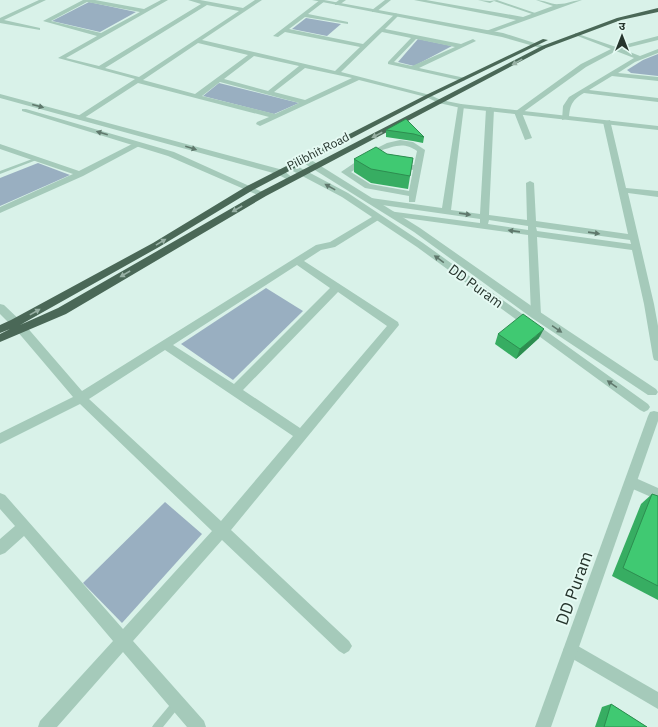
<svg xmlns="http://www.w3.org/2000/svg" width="658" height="727" font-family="'IBM Plex Sans','Noto Sans Devanagari',sans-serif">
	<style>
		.green { fill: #99afc1 }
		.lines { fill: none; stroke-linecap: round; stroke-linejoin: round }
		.service { fill: #a5caba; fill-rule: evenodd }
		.minor { fill: #a5caba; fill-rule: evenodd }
		.tertiary { fill: #a5caba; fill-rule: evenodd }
		.trunk { fill: #4a6857; fill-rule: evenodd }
		.wall { fill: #37ad62 }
		.shaded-wall { fill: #2d8d50 }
		.building { fill: #40c972; stroke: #2d8d50 }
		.oneway { fill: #98b1a5 }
		.oneway2 { fill: #5f786c }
		.labels { text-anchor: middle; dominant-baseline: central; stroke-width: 4; stroke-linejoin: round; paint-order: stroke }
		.far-street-label { font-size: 12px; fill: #26352d; stroke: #e5faf3 }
		.street-label { font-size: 14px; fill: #26352d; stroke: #e5faf3 }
		.near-street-label { font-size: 17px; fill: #26352d; stroke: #e5faf3 }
	</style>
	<rect width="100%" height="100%" fill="#d9f2e9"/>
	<g class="green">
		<path d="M 89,2 L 136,12 L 100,32 L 52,21 Z"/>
		<path d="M 306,18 L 341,24 L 327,36 L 292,29 Z"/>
		<path d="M 418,39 L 452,46 L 414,66 L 398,62 Z"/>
		<path d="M 658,54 L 658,76 L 631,73 L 627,70 L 643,60 Z"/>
		<path d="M 219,83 L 299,103 L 274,114 L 203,96 Z"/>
		<path d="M 38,163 L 70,175 L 0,206 L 0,178 Z"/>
		<path d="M 266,288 L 303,311 L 233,380 L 181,344 Z"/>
		<path d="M 165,502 L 202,534 L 122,623 L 83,583 Z"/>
	</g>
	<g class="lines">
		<g class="service">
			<path d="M 478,0 L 490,1 L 497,0 L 538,14 L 535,15 L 494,1 L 490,3 Z"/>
			<path d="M 35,158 L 39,159 L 0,174 L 0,171 Z"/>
			<path d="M 177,699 L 180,700 L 181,703 L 180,706 L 163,727 L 152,727 L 154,724 L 174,700 Z"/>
		</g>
		<g class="minor">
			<path d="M 39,0 L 46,0 L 4,20 L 40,28 L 40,30 L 0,23 L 0,18 Z"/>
			<path d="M 83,0 L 95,0 L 144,9 L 161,0 L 168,0 L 66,58 L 99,66 L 201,4 L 188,0 L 200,0 L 243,8 L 255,0 L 262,0 L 202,40 L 335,71 L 360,47 L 285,32 L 278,37 L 273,36 L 320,0 L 325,1 L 308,14 L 348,22 L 348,24 L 305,17 L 289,29 L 363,44 L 396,13 L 398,16 L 385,29 L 461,44 L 473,39 L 476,41 L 419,68 L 465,78 L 465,80 L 463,81 L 388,64 L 388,62 L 411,38 L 382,32 L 341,72 L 430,95 L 443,101 L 443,103 L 441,104 L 426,97 L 359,80 L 260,126 L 256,124 L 257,122 L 269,117 L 138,83 L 81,120 L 77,118 L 78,116 L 135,79 L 58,58 L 97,36 L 43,21 ZM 87,2 L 140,12 L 101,33 L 51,21 ZM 207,5 L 239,11 L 139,77 L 105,68 ZM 416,39 L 455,47 L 412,66 L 394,62 ZM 198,43 L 248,55 L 195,94 L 143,80 ZM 254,56 L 299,66 L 268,91 L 224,79 ZM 305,68 L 352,78 L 305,100 L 274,92 ZM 220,82 L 299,103 L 275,114 L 202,96 Z"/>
			<path d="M 339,0 L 346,0 L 339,5 L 335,5 L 335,3 Z"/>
			<path d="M 385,0 L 391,0 L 376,12 L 372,12 L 372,10 Z"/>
			<path d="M 414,0 L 426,0 L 523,17 L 553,6 L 536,0 C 544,0 552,5 559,4 C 567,4 574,0 582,0 L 488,34 L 486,33 L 486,31 L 516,20 Z"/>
			<path d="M 575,33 L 616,47 L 658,36 L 658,40 L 622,49 L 640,56 L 658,49 L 658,53 L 635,62 L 618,73 L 658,77 L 658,81 L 612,76 L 589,90 L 658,98 L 658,102 L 584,93 C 572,100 570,105 569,118 L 562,120 L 563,106 L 569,97 L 634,58 L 616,51 L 586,67 L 522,113 L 532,138 L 525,140 L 514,112 L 516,111 L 581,64 L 611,49 L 575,35 Z"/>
			<path d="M 461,104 L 464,106 L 451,210 L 480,214 L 486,109 L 490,107 L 494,109 L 489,215 L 527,220 L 526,183 L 530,181 L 534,183 L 536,221 L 628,234 L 603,122 L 610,120 L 626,188 L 658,191 L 658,197 L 628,193 L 654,304 L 658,326 L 658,361 L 654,360 L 653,357 L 644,304 L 632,250 L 537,237 L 541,315 L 536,319 L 531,315 L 528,235 L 391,216 L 387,213 L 388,211 L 480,223 L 480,219 L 368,203 L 367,201 L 371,198 L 442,208 L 458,106 ZM 489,220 L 528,226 L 528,230 L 488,224 ZM 536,227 L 630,240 L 631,244 L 537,231 Z"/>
			<path d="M 400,140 L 413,142 L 425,150 L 415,202 L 409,202 L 409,196 L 365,188 L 341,172 L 363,157 L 369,157 L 369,161 L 351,172 L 370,184 L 409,191 L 413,170 L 394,165 L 398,163 L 414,165 L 417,151 C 403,141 394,147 379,151 L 375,149 L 387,143 Z"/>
			<path d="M 136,142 L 143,144 L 83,176 L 0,213 L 0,207 L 73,174 L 0,149 L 0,144 L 79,171 Z"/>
			<path d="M 377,214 L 381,217 L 380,219 L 335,247 L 321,250 L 304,261 L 398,322 L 399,325 L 231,530 L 349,641 L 352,646 L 349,651 L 344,654 L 339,651 L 222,540 L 133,641 L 204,721 L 206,727 L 187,727 L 123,652 L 57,727 L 38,727 L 40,721 L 113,641 L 24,536 L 5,553 L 0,555 L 0,539 L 15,526 L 0,509 L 0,493 L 5,495 L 123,629 L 212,531 L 80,404 L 0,444 L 0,433 L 73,397 L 17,331 L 0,314 L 0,304 L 4,305 L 25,325 L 82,391 L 316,245 L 330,242 ZM 297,265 L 330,288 L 234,384 L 173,345 ZM 338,292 L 387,326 L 300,428 L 243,390 ZM 165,350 L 293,436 L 221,521 L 89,399 Z"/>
			<path d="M 631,476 L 658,488 L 658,500 L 626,486 L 625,482 L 626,478 Z"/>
			<path d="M 571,642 L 658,692 L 658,709 L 566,655 L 563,650 L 566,645 Z"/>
		</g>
		<g class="tertiary">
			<path d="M 312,0 L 324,0 L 503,33 L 547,47 L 544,49 L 502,37 Z"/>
			<path d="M 0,94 L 283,170 L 294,179 L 290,181 L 277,174 L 0,98 Z"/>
			<path d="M 441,100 L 461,104 L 658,126 L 658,130 L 461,108 L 439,103 L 439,101 Z"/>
			<path d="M 22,109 L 26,109 L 174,152 L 267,194 L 263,197 L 260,196 L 168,156 L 22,111 Z"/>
			<path d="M 302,158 L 308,158 L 420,228 L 540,312 L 656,389 L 658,392 L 656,395 L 648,395 L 532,318 L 414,232 L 302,162 Z"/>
			<path d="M 289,165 L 295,165 L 348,193 L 423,243 L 648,404 L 650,407 L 648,410 L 644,412 L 640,410 L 417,247 L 342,197 L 289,169 Z"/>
			<path d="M 654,411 L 658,412 L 658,421 L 551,727 L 535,727 L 648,416 L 650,412 Z"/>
		</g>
		<path class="trunk" d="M 658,8 L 658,12 L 621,20 L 546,48 L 266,196 L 66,314 L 0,342 L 0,334 L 10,329 L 0,333 L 0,325 L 11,320 L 153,243 L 247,186 L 426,95 L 543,39 L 548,40 L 430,97 L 253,190 L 159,247 L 20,325 L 58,308 L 260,192 L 542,46 L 617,18 Z"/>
	</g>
	<g class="wall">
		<path d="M 406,119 L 424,137 L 423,143 L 413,141 L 386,137 L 386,130 Z"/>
		<path d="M 387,154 L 413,158 L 408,189 L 371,183 L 354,172 L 354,159 Z"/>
		<path d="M 498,334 L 539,338 L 516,359 L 495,344 Z"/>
		<path d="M 652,494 L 658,496 L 658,600 L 612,576 L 641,504 Z"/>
		<path d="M 611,704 L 647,727 L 595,727 L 602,707 Z"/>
	</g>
	<path class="shaded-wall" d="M 544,329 L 539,338 L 516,359 L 520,349 Z"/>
	<g class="building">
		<path d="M 406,119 L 424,137 L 414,134 L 386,130 Z"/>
		<path d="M 376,147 L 387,154 L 413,158 L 410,176 L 371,169 L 354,159 Z"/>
		<path d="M 523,314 L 544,329 L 520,349 L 498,334 Z"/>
		<path d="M 652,494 L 658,496 L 658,586 L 623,568 Z"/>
		<path d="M 611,704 L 647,727 L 604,727 Z"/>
	</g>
	<defs><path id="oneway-solid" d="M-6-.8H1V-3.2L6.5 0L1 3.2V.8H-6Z"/></defs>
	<g class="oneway">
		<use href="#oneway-solid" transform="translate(517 62) rotate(151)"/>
		<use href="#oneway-solid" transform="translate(377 135) rotate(153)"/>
		<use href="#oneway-solid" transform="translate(237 209) rotate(150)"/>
		<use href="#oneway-solid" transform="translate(161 242) rotate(-31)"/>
		<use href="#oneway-solid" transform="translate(125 274) rotate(150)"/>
		<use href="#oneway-solid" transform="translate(35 312) rotate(-29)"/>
	</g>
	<g class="oneway2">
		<use href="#oneway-solid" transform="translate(38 106) rotate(15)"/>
		<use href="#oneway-solid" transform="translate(102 133) rotate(-164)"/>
		<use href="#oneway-solid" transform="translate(191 148) rotate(17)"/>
		<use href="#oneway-solid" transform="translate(330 187) rotate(-151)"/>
		<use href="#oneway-solid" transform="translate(465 214) rotate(8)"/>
		<use href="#oneway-solid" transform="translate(514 231) rotate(-172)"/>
		<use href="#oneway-solid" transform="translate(594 233) rotate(8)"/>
		<use href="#oneway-solid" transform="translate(439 259) rotate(-144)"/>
		<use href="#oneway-solid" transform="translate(557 329) rotate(34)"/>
		<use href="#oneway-solid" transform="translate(612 384) rotate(-145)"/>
	</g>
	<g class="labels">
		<g class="far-street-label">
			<text transform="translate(318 151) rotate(-27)">Pilibhit Road</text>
		</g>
		<g class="street-label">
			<text transform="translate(476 286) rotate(36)">DD Puram</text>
		</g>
		<g class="near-street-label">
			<text transform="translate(574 588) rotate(-70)">DD Puram</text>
		</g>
	</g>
	<g transform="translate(622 36)" stroke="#e5faf3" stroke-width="3" paint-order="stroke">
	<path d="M0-3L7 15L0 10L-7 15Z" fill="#26352d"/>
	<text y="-6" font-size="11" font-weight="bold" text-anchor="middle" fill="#26352d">उ</text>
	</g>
</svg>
